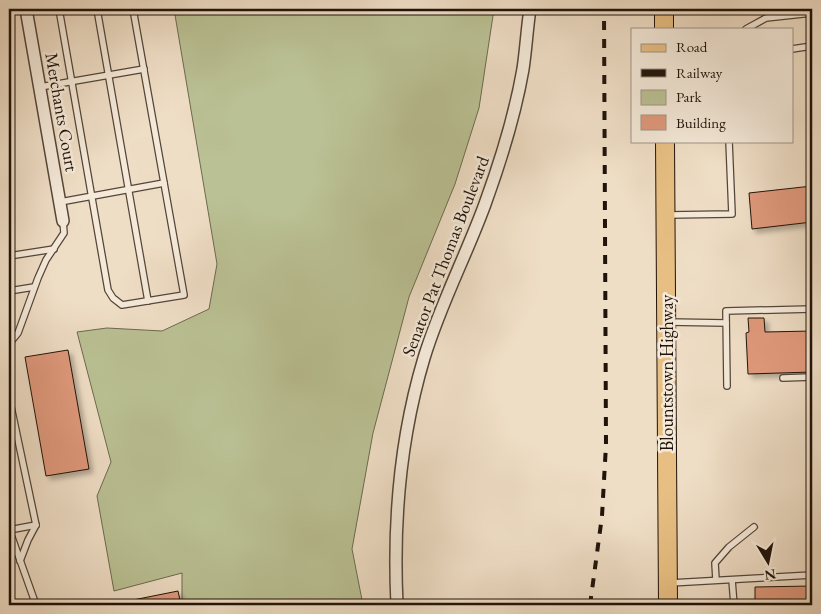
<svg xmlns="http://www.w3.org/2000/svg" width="821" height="614" font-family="'EB Garamond',serif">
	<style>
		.green { fill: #bac194; stroke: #6d6a4f }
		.building { fill: #e0997c; stroke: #20130a; filter: url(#shadow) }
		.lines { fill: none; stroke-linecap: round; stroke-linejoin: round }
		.lane-casing { stroke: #544639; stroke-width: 8 }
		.street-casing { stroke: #544639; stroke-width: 14 }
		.primary-casing { stroke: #20130a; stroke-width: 20 }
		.lane { stroke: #f5eada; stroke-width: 5.5 }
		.street { stroke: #f5eada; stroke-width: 11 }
		.primary { stroke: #e8bf83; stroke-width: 18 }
		.rail { stroke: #20130a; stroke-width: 4; stroke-dasharray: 9 9; stroke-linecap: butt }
		.labels { text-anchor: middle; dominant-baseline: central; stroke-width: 5; stroke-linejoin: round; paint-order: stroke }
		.street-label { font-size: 18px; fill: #20130a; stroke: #f5eada }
	</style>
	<defs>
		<filter id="shadow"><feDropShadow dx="4" dy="4" stdDeviation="2.5" flood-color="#0004"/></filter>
	</defs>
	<rect width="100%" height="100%" fill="#efdec6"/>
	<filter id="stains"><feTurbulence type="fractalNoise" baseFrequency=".004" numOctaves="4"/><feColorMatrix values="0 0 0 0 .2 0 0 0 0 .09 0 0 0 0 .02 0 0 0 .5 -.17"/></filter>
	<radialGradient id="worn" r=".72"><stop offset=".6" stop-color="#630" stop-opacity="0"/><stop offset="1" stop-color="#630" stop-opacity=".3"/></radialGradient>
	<path class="green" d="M 174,9 L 494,9 L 479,108 L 455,184 L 409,297 L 373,433 L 352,549 L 363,605 L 182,605 L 182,573 L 114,591 L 97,496 L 111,462 L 77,332 L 107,328 L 162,331 L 209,309 L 217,264 Z"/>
	<g class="building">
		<path d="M 812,186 L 812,222 L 752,229 L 749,193 Z"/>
		<path d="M 748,318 L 764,318 L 765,332 L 812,331 L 812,372 L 748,374 L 746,333 L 749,332 Z"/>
		<path d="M 68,350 L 89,469 L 46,476 L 25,357 Z"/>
		<path d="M 812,586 L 812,605 L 755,605 L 755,587 Z"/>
		<path d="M 178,591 L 181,605 L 133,605 L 133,600 Z"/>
	</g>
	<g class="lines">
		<defs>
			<g id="lane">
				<path d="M 59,9 L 108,290 L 113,298 L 122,305 L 184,295 L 133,9"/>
				<path d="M 97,9 L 148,301"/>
				<path d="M 746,29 L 766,18 L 812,13"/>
				<path d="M 792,49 L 812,46"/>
				<path d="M 40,87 L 144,69"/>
				<path d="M 60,202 L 164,183"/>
				<path d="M 668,215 L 732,214 L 729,141"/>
				<path d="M 9,256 L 54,249"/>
				<path d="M 9,291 L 34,287"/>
				<path d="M 668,322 L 726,323"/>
				<path d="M 9,344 L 18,333 L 38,278 L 46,260 L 64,233 L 63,221"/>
				<path d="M 783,378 L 812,377"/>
				<path d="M 727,386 L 726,311 L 812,309"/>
				<path d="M 9,397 L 36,525 L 28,540 L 20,561"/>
				<path d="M 9,529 L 36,605"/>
				<path d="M 9,530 L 36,525"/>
				<path d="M 716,580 L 715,563 L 729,547 L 754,527"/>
				<path d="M 732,580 L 734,605"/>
				<path d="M 670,583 L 812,575"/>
			</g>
			<g id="street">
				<path d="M 26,9 L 63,221"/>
				<path d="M 397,605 C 393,522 400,438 424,358 C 440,305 466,256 485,204 C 501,160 515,115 523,69 C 526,49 527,29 530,9"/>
			</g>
			<g id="primary">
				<path d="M 664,9 L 664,29"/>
				<path d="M 665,141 L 668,605"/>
			</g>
		</defs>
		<use href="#lane" class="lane-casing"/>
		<use href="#street" class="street-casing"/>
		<use href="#primary" class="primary-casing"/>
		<use href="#lane" class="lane"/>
		<use href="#street" class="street"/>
		<use href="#primary" class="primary"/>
		<path class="rail" d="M 590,605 L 602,516 L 606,445 L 604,9"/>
	</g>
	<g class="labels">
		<g class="street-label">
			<text transform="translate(62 112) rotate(80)">Merchants Court</text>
			<text transform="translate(445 256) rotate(-69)">Senator Pat Thomas Boulevard</text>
			<text transform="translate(666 373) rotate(-90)">Blountstown Highway</text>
		</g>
	</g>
	<rect width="821" height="614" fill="none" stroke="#efdec6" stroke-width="30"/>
	<rect x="10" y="10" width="801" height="594" fill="none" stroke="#20130a" stroke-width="2.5"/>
	<rect x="15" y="15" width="791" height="584" fill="none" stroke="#20130a"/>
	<rect x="631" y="28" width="162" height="115" fill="#f5eada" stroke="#a09487"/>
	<rect x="641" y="44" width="25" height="8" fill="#e8bf83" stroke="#a09487"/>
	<text x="676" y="52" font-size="15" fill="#20130a">Road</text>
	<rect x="641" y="69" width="25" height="8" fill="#20130a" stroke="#a09487"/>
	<text x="676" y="78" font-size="15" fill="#20130a">Railway</text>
	<rect x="641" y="90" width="25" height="15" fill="#bac194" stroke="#a09487"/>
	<text x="676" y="102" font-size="15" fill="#20130a">Park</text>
	<rect x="641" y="115" width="25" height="15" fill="#e0997c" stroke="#a09487"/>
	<text x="676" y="128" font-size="15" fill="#20130a">Building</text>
	<g transform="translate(768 562) rotate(170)" stroke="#f5eada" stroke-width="4" paint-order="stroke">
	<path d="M0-4L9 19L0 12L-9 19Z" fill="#20130a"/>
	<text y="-8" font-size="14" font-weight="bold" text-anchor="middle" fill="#20130a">N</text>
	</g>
	<rect width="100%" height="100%" filter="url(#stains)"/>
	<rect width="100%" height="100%" fill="url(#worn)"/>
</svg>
